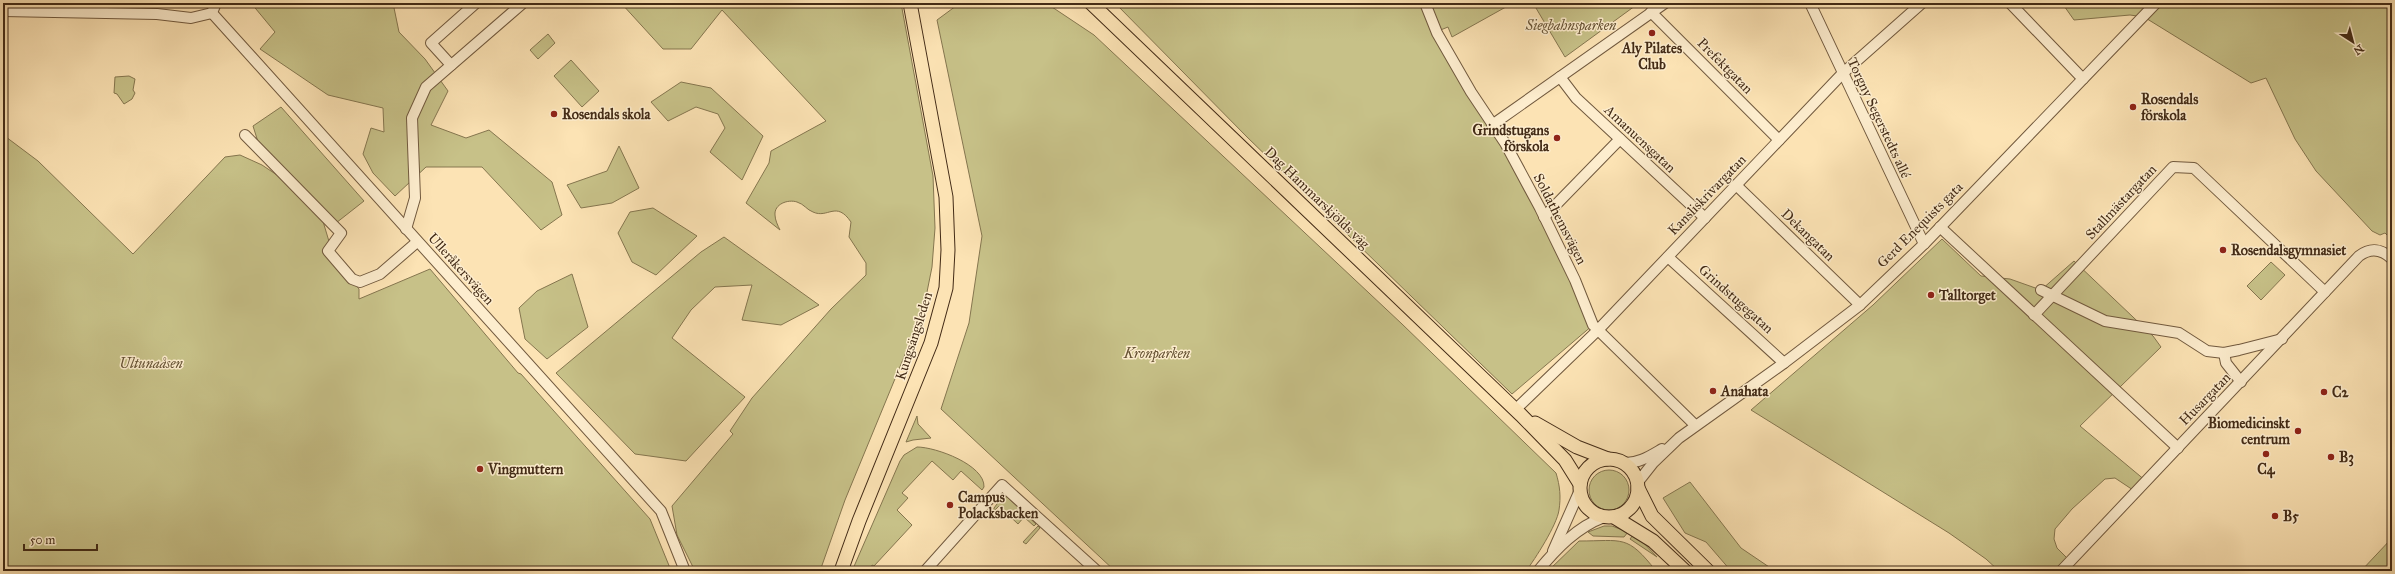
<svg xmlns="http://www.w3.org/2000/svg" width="2395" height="574" font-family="'IM FELL Great Primer',serif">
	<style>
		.green { fill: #c7c188; stroke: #85764f }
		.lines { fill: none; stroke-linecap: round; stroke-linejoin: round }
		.minor-casing { stroke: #71593e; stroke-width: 12 }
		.major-casing { stroke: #432b16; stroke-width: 15 }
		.minor { stroke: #fdedce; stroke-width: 10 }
		.major { stroke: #fce3b4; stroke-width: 13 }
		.poi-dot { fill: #8f2418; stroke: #fdedce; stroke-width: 1.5 }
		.labels { text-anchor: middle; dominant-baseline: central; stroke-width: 3; stroke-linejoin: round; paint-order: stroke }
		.park-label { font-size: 14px; font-style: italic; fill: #645032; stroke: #fdedce }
		.poi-label { font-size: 14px; font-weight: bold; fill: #432b16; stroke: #fdedce; text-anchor: start }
		.street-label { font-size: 14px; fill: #432b16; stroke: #fdedce }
	</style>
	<rect width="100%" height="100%" fill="#fce3b4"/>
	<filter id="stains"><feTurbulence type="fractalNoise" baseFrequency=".005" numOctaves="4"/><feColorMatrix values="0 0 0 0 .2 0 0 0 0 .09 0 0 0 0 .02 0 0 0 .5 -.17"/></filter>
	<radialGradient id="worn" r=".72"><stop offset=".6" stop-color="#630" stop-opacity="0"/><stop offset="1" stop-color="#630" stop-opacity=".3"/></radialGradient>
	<g class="green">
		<path d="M 251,3 L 393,3 L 399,32 L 425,59 L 448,91 L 431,125 L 466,138 L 489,130 L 552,182 L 562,215 L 541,230 L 482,167 L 426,167 L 395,196 L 373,173 L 363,154 L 371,128 L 384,132 L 383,108 L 328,95 L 260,49 L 275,32 Z"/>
		<path d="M 621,3 L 901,3 L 933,176 L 935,228 L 932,267 L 925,302 L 911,340 L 845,500 L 820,571 L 695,571 L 677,535 L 672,506 L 733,434 L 730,431 L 752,398 L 831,309 L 866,275 L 866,263 L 849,237 L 851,222 C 836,200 828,219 813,212 C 807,210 804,204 797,202 C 788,199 774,204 775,215 C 775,220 778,226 780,230 L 746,203 L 769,163 L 771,151 L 826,121 L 722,10 L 691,49 L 663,49 Z"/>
		<path d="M 960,3 L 1046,3 L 1094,35 L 1402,324 L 1556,473 C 1560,486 1561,497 1559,510 C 1557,525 1535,559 1526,571 L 1115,571 L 941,409 L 969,323 L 982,236 L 937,20 Z"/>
		<path d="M 1115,3 L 1425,3 L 1503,144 L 1593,325 L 1512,394 L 1247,137 Z"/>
		<path d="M 1429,3 L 1513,3 L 1452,37 L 1448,27 L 1438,31 Z"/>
		<path d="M 1533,3 L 1639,3 L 1565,57 Z"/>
		<path d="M 2062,3 L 2392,3 L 2392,240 L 2385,233 L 2380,235 L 2372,231 L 2316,171 L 2295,139 L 2266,78 L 2251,83 L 2144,17 L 2130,15 L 2074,20 Z"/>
		<path d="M 548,34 L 555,43 L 538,59 L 530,50 Z"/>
		<path d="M 571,60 L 599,91 L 582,107 L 554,76 Z"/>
		<path d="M 129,76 L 135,79 L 133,90 L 135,93 L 132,99 L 124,104 L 117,94 L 114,93 L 115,77 Z"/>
		<path d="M 681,82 L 711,88 L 763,136 L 742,180 L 710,152 L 725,128 L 718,114 L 696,107 L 668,121 L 651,102 Z"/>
		<path d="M 281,107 L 364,201 L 336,223 L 259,145 L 253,126 Z"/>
		<path d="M 6,137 L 38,161 L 133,254 L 225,157 L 240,155 L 262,165 L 289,183 L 322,218 L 334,258 L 359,289 L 359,299 L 430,269 L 518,373 L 521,374 L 650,519 L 670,568 L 674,571 L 3,571 L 3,138 Z"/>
		<path d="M 619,146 L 639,188 L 612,203 L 581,208 L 567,185 L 607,171 Z"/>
		<path d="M 653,208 L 697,236 L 656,275 L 632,262 L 618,233 L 630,212 Z"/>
		<path d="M 724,237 L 819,305 L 781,325 L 742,320 L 752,285 L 715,287 L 691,310 L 672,338 L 745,397 L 686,461 L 635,454 L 556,373 L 701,252 Z"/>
		<path d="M 1942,239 L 1981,276 L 2010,279 L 2041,290 L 2074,261 L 2153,336 L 2161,347 L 2080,426 L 2146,481 L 2136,492 L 2115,478 L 2105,479 L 2072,509 L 2055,529 L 2054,539 L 2057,548 L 2070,561 L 2061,571 L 1999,571 L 1986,559 L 1949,533 L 1751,410 L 1873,305 Z"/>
		<path d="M 2271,262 L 2285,275 L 2261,300 L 2247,286 Z"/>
		<path d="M 572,274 L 588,327 L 547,359 L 525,339 L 519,308 L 537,291 Z"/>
		<path d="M 917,416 L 918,424 L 931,438 L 913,440 L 906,442 Z"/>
		<path d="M 917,447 C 936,447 985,465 984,487 L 982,490 L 961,471 L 953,480 L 932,461 L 902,493 L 908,498 L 897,510 L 912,525 L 874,566 L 872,565 L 870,571 L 852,571 L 900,461 L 904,455 Z"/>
		<circle cx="1609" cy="490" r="20"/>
		<path d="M 1690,482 L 1741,548 L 1775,571 L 1731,571 L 1706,542 L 1685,533 L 1663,498 Z"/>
		<path d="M 1003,496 L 1007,497 L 1036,524 L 1034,526 L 1024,517 L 1018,524 L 999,506 L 994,511 L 994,508 Z"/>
		<path d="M 1038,526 L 1040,528 L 1026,544 L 1023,542 Z"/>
		<path d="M 1604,526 L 1612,526 L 1628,532 L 1624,537 L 1593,536 L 1588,532 Z"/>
		<path d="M 1633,535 L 1641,540 L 1657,557 L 1630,539 Z"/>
		<path d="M 2392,538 L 2392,571 L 2361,571 Z"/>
		<path d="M 1579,541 C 1623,541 1627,534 1656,571 L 1548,571 Z"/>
	</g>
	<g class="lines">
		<defs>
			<g id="minor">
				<path d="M 216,3 L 212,13 L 661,511 L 685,571"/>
				<path d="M 1425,3 L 1437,33 L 1471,92 L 1505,143 L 1540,208 L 1575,280 L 1593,325 L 1695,425"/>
				<path d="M 1810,3 L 1924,244"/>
				<path d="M 2010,3 L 2083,79"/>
				<path d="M 3,11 L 157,14 L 191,18 L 212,13"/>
				<path d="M 1651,12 L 1779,140"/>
				<path d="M 451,65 L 431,43 L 476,3"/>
				<path d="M 1560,77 L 1576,98 L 1705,218"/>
				<path d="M 1492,125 L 1665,3"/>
				<path d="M 245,135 L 341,233 L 328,251 L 352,279 L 360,282 L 380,274 L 417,242"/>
				<path d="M 1736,185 L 1860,305"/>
				<path d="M 1544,217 L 1620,139"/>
				<path d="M 1940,227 L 2178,448"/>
				<path d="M 406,229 L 415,198 L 412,118 L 426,87 L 523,3"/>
				<path d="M 1668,257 L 1784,363"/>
				<path d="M 2041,290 L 2105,321 L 2179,333 L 2207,351 L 2224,353 L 2239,350 L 2282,339"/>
				<path d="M 2034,315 L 2173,167 L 2194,168 L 2325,292"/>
				<path d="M 2224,353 L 2226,363 L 2241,382"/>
				<path d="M 1515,410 L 1598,330 L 1843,73 L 1922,3"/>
				<path d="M 1623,463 C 1638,464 1650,456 1662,449"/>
				<path d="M 1638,482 L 1653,463 L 1679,438 L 1784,363 L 1860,305 L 1924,244 L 2156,3"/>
				<path d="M 1553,551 L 1580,490"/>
				<path d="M 925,571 L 1002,485 L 1097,571"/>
				<path d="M 1538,571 C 1556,549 1577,527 1604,517"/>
				<path d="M 2061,571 L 2359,256 C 2371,247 2382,249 2392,259"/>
			</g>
			<g id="major">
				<path d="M 1091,3 L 1521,415 L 1565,460 L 1580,484"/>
				<path d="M 1535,423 L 1577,447 L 1608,459"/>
				<circle cx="1609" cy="488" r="29"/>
				<path d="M 1638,488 L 1652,516 L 1708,571"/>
				<path d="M 1614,517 L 1653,541 L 1685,571"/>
				<path d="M 841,571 L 859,521 L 931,343 L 946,288 L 948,250 L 946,197 L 910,3"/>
			</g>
		</defs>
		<use href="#minor" class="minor-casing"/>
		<use href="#major" class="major-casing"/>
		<use href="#minor" class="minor"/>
		<use href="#major" class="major"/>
	</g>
	<g class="poi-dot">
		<circle cx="1652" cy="33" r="4"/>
		<circle cx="2133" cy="107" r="4"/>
		<circle cx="554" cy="114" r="4"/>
		<circle cx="1557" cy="138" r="4"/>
		<circle cx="2223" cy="250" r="4"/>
		<circle cx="1931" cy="295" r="4"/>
		<circle cx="1713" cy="391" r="4"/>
		<circle cx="2324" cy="392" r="4"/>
		<circle cx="2298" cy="431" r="4"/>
		<circle cx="2266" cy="454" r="4"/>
		<circle cx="2331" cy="457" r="4"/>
		<circle cx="480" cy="469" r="4"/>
		<circle cx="950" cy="505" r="4"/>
		<circle cx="2275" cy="516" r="4"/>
	</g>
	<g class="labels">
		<g class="park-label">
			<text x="1571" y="25">Siegbahnsparken</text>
			<text x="1157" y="353">Kronparken</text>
			<text x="151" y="363">Ultunaåsen</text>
		</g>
		<g class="poi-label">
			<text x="1652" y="48" text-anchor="middle">Aly Pilates<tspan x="1652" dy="16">Club</tspan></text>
			<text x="2141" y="99">Rosendals<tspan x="2141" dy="16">förskola</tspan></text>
			<text x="562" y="114">Rosendals skola</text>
			<text x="1549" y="130" text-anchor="end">Grindstugans<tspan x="1549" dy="16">förskola</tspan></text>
			<text x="2231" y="250">Rosendalsgymnasiet</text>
			<text x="1939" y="295">Talltorget</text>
			<text x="1721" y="391">Anahata</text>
			<text x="2332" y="392">C2</text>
			<text x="2290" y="423" text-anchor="end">Biomedicinskt<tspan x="2290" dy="16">centrum</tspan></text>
			<text x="2339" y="457">B3</text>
			<text x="488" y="469">Vingmuttern</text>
			<text x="2266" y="469" text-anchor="middle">C4</text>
			<text x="958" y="497">Campus<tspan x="958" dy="16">Polacksbacken</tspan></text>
			<text x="2283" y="516">B5</text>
		</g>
		<g class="street-label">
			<text transform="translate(1725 66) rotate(45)">Prefektgatan</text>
			<text transform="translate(1879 118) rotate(65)">Torgny Segerstedts allé</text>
			<text transform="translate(1640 139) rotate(43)">Amanuensgatan</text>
			<text transform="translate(1707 195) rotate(-46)">Kansliskrivargatan</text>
			<text transform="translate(1317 198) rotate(44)">Dag Hammarskjölds väg</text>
			<text transform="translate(2121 202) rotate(-47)">Stallmästargatan</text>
			<text transform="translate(1560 219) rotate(63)">Soldathemsvägen</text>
			<text transform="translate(1920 225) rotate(-45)">Gerd Enequists gata</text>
			<text transform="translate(1808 235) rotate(44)">Dekangatan</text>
			<text transform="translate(461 269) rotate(48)">Ulleråkersvägen</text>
			<text transform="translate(1736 299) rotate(42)">Grindstugegatan</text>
			<text transform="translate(914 336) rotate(-72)">Kungsängsleden</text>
			<text transform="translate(2205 399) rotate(-46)">Husargatan</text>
		</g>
	</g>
	<rect width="2395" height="574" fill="none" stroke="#fce3b4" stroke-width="16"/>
	<rect x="4" y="4" width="2387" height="566" fill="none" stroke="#432b16" stroke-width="2"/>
	<rect x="8" y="8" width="2379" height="558" fill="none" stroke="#432b16"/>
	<g transform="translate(2353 42) rotate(144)" stroke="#fdedce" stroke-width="3" paint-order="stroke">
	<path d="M0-3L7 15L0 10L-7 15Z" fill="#432b16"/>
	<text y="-6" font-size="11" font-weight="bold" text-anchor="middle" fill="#432b16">N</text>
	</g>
	<path d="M24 544v6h73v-6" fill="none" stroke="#432b16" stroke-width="2"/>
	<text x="30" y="544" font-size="12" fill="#432b16" stroke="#fdedce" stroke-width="3" paint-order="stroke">50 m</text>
	<rect width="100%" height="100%" filter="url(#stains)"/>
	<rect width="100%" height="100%" fill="url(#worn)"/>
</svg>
